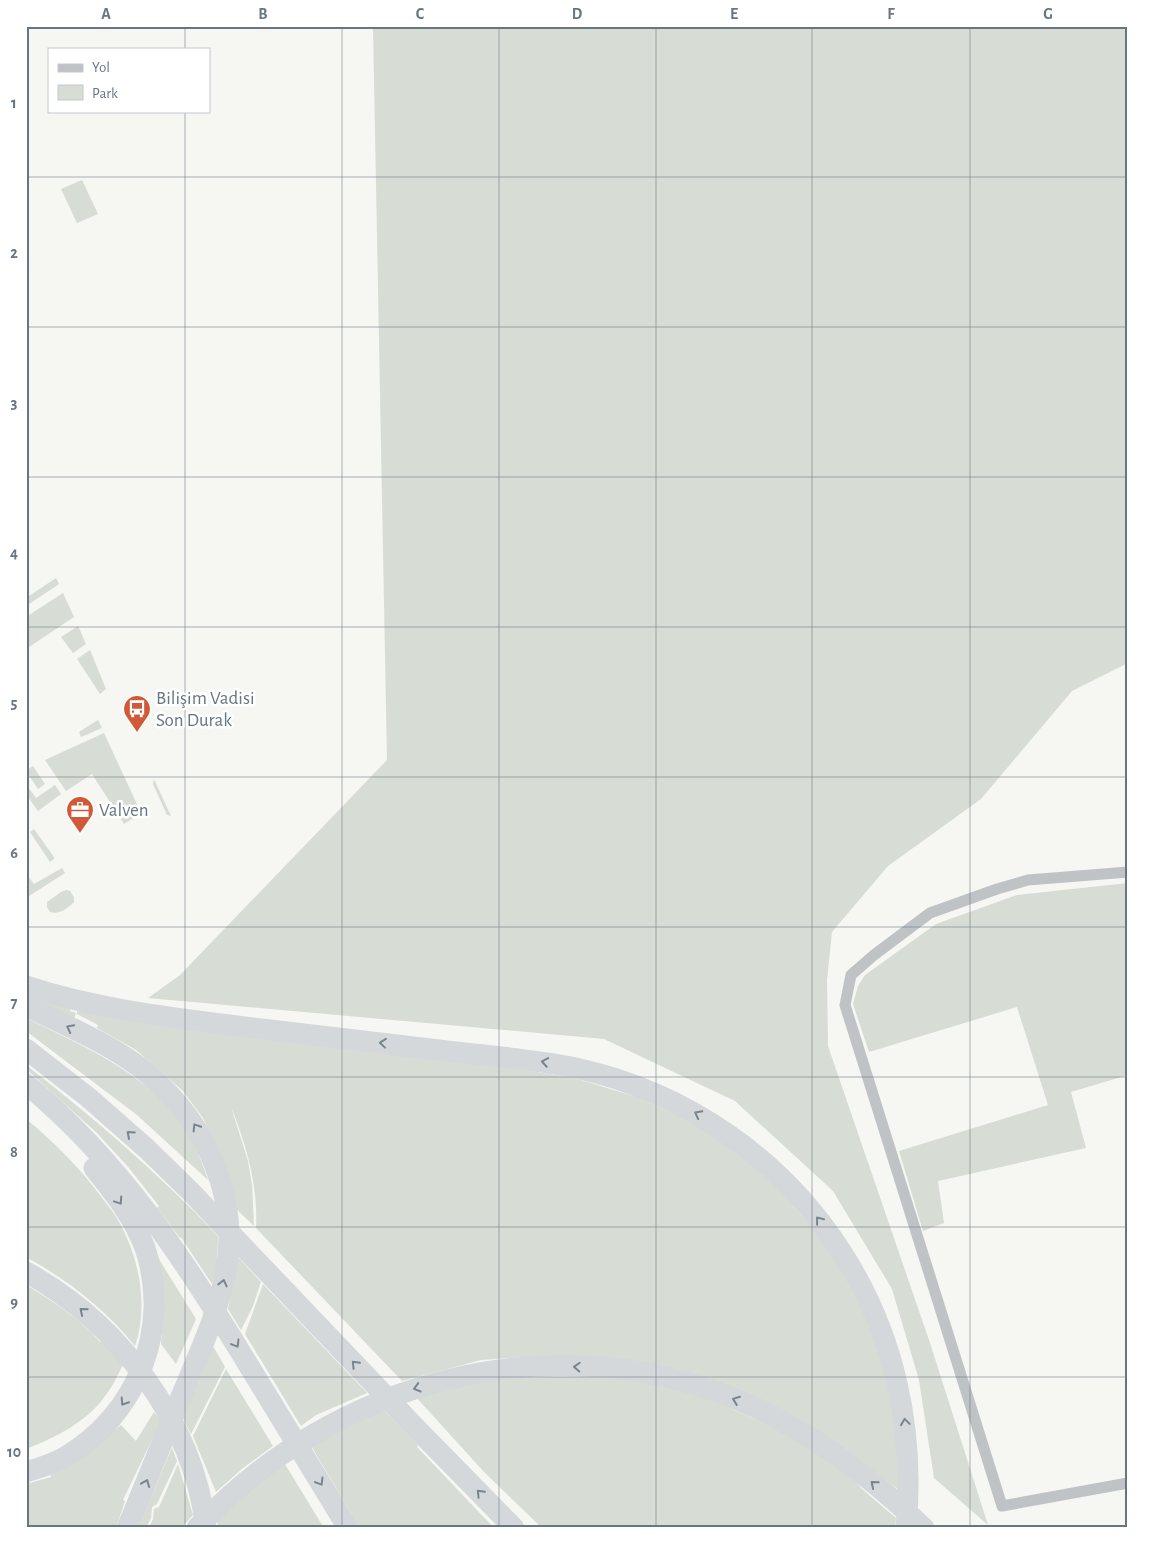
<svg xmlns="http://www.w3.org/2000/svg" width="1154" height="1554" font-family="'Alegreya Sans',sans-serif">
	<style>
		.green { fill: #d7dcd4 }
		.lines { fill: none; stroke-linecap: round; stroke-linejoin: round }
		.minor { stroke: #bfc3c6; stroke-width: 11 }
		.motorway { stroke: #d5d8db; stroke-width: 21 }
		.oneway { stroke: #78858e }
		.grid { fill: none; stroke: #687681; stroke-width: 1; stroke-opacity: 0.55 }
		.labels { text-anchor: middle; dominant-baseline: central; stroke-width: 5; stroke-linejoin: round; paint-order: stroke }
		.poi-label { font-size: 19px; fill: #687681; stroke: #fff; text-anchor: start }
		.neatline { fill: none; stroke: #687681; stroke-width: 2 }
		.grid-label { font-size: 16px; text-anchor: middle; font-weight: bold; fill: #687681 }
	</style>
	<rect width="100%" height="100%" fill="#f6f6f3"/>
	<g class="green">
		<path d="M 373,26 L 1128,26 L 1128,663 L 1072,691 L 981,799 L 888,866 L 832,932 L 827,980 L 828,1046 L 930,1343 L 988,1525 L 934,1478 L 919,1380 L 892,1289 L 833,1191 L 735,1101 L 604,1039 L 148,998 L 180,975 L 387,760 Z"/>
		<path d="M 82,180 L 98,214 L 77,223 L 61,189 Z"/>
		<path d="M 56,578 L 59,584 L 26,606 L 26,598 Z"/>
		<path d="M 63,593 L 74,617 L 26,649 L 26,617 Z"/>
		<path d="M 78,626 L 86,644 L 73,653 L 61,637 Z"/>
		<path d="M 90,650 L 106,689 L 100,694 L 77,659 Z"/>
		<path d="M 98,720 L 102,728 L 81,737 L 79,732 Z"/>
		<path d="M 104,733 L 141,813 L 124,824 L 92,774 L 66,791 L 45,760 Z"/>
		<path d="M 33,766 L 45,784 L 38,789 L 26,771 Z"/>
		<path d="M 154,779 L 171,816 L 167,815 L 153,784 Z"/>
		<path d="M 26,784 L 36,798 L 55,785 L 61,794 L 38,811 L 26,794 Z"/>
		<path d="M 34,829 L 54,857 L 54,859 L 50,862 L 30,832 Z"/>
		<path d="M 62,868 L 65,873 L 26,898 L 26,873 L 34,884 Z"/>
		<path d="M 1128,883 L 1128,1075 L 1071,1092 L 1086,1148 L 938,1181 L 944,1223 L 923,1231 L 899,1151 L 1048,1105 L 1017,1007 L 869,1052 L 853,1004 L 858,986 L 865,975 L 936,924 L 1017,895 Z"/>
		<path d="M 66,890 L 70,891 L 74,897 L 74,902 C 68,908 59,915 50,912 L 47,907 L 47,902 L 61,892 Z"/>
		<path d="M 37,1000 L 70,1007 L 70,1011 L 76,1013 L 74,1019 Z"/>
		<path d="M 77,1011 L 512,1068 L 574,1078 L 640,1098 L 681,1117 L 714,1136 L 747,1160 L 780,1191 L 812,1227 L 836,1260 L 869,1321 L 897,1416 L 899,1490 L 840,1446 L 752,1396 L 697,1376 L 650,1365 L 525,1357 L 481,1360 L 402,1381 L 256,1228 C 258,1185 247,1147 231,1107 L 248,1161 L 252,1185 L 254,1226 L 230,1203 L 217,1148 L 203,1118 L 183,1091 L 136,1050 L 97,1028 L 98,1025 L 77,1014 Z"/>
		<path d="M 26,1018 C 87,1048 155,1076 191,1138 C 198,1151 203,1166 208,1180 L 137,1115 L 26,1031 Z"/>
		<path d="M 26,1065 C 94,1118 158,1173 218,1236 L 217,1267 L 212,1284 L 181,1237 L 180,1238 L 157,1208 L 159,1206 L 129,1168 L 97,1133 L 26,1069 Z"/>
		<path d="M 26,1119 C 54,1142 81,1169 103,1199 C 108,1206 114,1213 118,1220 C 139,1257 149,1305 135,1346 C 105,1309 68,1280 26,1257 Z"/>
		<path d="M 157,1256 L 196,1319 L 176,1364 L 161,1344 L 163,1321 Z"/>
		<path d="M 238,1257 L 261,1282 L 253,1306 L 241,1330 L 228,1309 Z"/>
		<path d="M 263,1284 L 367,1393 L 316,1415 L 301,1426 L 245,1334 Z"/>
		<path d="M 26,1285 C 53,1301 80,1319 100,1342 L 103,1341 L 123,1365 C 118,1374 114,1384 108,1392 C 89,1421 57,1437 26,1449 Z"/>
		<path d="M 213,1346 L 225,1367 L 191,1434 L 183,1418 Z"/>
		<path d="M 226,1369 L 273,1446 L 243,1468 L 216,1492 L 193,1436 Z"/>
		<path d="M 613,1376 L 696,1393 L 788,1434 L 850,1476 L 862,1489 L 896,1518 L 895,1528 L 542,1528 L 485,1473 L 415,1396 L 494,1378 Z"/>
		<path d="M 381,1407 L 418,1445 L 417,1447 L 494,1528 L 360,1528 L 310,1444 Z"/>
		<path d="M 154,1412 L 161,1421 L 123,1500 L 125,1501 L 116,1528 L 26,1528 L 26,1484 L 51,1477 L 50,1474 L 99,1442 L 121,1425 L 136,1441 Z"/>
		<path d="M 172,1448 L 177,1461 L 157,1504 L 152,1507 L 151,1518 L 146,1528 L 138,1528 Z"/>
		<path d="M 283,1461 L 324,1528 L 218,1528 L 217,1517 Z"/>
		<path d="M 178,1464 L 193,1515 L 181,1528 L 149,1528 L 153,1519 L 154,1509 L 159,1507 Z"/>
	</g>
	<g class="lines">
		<path class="minor" d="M 1128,872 L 1028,880 L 997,889 L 930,913 L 874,955 L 851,975 L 845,1005 L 1002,1506 L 1128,1483"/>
		<g class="motorway">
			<path d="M 26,986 C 93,1008 160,1016 229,1025 C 302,1034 374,1042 447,1051 C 490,1056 533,1059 576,1068 C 685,1092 780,1157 841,1251 C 895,1334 915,1430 906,1528"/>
			<path d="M 26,1006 C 65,1025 115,1046 148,1074 C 206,1123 241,1198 225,1275 C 217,1316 199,1353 183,1392 C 164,1437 146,1483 127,1528"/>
			<path d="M 26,1049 L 89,1098 L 147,1149 L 191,1192 L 413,1425 L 514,1528"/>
			<path d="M 26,1084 C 121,1162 186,1262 249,1366 C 282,1420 315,1474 348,1528"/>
			<path d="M 26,1272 C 119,1323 193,1421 206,1528"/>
			<path d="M 26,1472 C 39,1468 53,1464 65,1457 C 137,1415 172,1328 145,1248 C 134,1218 114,1193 94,1168"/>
			<path d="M 197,1528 C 333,1381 550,1322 738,1400 C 808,1429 870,1476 924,1528"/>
		</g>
	</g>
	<defs><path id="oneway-chevron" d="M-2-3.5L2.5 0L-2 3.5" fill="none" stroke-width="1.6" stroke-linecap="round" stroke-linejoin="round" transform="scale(1.25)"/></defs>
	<g class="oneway">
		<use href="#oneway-chevron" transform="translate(70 1028) rotate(-153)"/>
		<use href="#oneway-chevron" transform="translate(383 1043) rotate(-174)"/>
		<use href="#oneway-chevron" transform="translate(545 1062) rotate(-170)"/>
		<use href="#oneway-chevron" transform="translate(698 1114) rotate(-152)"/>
		<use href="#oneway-chevron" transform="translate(196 1127) rotate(-122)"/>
		<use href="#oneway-chevron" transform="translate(130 1134) rotate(-138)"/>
		<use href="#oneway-chevron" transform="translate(119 1201) rotate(56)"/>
		<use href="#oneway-chevron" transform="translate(819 1220) rotate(-128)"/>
		<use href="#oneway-chevron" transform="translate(223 1283) rotate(-77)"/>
		<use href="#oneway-chevron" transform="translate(83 1311) rotate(-140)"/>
		<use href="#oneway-chevron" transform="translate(236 1344) rotate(59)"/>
		<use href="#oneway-chevron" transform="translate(355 1364) rotate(-134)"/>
		<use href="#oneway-chevron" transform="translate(577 1367) rotate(-177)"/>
		<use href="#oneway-chevron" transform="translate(417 1388) rotate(164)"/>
		<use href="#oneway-chevron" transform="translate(736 1400) rotate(-159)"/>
		<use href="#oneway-chevron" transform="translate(124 1402) rotate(123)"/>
		<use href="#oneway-chevron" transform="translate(905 1422) rotate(-98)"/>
		<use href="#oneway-chevron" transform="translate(320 1482) rotate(59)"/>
		<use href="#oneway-chevron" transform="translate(146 1483) rotate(-68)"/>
		<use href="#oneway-chevron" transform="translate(874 1484) rotate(-140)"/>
		<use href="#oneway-chevron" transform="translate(480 1493) rotate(-134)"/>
	</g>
	<path class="grid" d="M 185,26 L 185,49M 342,26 L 342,1528M 499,26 L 499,1528M 656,26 L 656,1528M 812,26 L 812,1528M 970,26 L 970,1528M 185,111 L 185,1528M 26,177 L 1128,177M 26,327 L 1128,327M 26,477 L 1128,477M 26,627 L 1128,627M 26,777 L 1128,777M 26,927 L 1128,927M 26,1077 L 1128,1077M 26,1227 L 1128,1227M 26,1377 L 1128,1377"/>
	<defs>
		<symbol id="bus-pin" viewBox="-11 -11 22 30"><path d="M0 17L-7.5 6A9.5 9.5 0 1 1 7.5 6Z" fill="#d15937" stroke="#fff"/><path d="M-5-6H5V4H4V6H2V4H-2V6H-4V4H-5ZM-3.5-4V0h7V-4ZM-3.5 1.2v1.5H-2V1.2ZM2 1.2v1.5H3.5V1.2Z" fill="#fff"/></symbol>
		<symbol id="office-pin" viewBox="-11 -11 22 30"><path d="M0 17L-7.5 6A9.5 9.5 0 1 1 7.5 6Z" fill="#d15937" stroke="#fff"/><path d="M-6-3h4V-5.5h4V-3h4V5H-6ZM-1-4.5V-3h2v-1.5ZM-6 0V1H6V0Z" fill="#fff"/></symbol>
	</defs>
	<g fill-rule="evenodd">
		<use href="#bus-pin" x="121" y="693" width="32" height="43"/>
		<use href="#office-pin" x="64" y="794" width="32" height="43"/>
	</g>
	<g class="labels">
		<g class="poi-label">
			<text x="156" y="698">Bilişim Vadisi<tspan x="156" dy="22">Son Durak</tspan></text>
			<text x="99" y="810">Valven</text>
		</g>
	</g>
	<rect width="1154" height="1554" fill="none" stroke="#ffffff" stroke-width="55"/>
	<rect x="48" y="48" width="162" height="65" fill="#ffffff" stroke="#c3c8cd"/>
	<rect x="58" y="64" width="25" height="8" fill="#bfc3c6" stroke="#c3c8cd"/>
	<text x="92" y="72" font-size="15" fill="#687681">Yol</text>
	<rect x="58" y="85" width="25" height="15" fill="#d7dcd4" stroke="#c3c8cd"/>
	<text x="92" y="98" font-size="15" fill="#687681">Park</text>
	<rect x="28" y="28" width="1098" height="1498" class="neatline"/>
	<g class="grid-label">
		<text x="106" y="19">A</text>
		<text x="263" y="19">B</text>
		<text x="420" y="19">C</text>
		<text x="577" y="19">D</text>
		<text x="734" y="19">E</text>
		<text x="891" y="19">F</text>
		<text x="1048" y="19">G</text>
		<text x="14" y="108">1</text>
		<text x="14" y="258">2</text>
		<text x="14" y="408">3</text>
		<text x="14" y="558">4</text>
		<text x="14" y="708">5</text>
		<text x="14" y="858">6</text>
		<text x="14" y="1008">7</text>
		<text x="14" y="1157">8</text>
		<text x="14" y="1307">9</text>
		<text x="14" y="1457">10</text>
	</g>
</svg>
